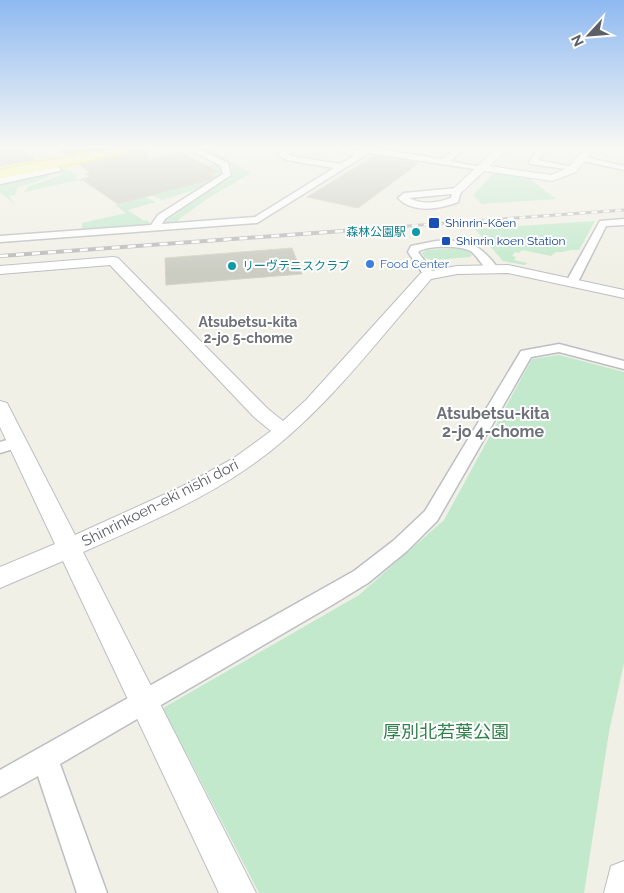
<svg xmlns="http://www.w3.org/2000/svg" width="624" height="893" font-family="Raleway,'Noto Sans JP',sans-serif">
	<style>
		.green { fill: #c2e9cc }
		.building { fill: #cbccc2; stroke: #d6d5c4 }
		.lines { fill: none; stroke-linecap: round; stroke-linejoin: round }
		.minor-casing { stroke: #bdbec5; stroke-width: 3 }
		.tertiary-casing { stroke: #bdbec5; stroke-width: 2 }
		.trunk-casing { stroke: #f6ec00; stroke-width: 3 }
		.minor { fill: #fff; fill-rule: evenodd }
		.tertiary { fill: #fff; fill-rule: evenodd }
		.trunk { fill: #faff9d; fill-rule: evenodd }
		.rail-far1-casing { stroke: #b9b9ba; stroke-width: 3 }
		.rail-casing { stroke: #b9b9ba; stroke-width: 4 }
		.rail-far1 { stroke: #fff; stroke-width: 2; stroke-dasharray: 6; stroke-linecap: butt }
		.rail { stroke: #fff; stroke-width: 2.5; stroke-dasharray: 8; stroke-linecap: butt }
		.transit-dot { fill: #1a4fb4; stroke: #fff; stroke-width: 2 }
		.culture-dot { fill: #0f9aa8; stroke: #fff; stroke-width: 2 }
		.shop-dot { fill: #3f7fe0; stroke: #fff; stroke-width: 2 }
		.labels { text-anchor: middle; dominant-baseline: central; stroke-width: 4; stroke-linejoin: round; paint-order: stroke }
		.far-transit-label { font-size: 12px; fill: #164399; stroke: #fff; text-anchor: start }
		.far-culture-label { font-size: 12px; fill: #0d838f; stroke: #fff; text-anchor: end }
		.far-shop-label { font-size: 12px; fill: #366cbe; stroke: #fff; text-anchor: start }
		.far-neighbourhood-label { font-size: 14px; font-weight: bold; fill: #6e7179; stroke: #fff }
		.street-label { font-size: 15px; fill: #5d5f67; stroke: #fff }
		.neighbourhood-label { font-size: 16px; font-weight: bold; fill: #6e7179; stroke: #fff }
		.near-park-label { font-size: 18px; fill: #30834b; stroke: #fff }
	</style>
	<rect width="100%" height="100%" fill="#f0f0e6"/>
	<g class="green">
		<path d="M 197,148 L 208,148 L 251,173 L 207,199 L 179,219 L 178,222 L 163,223 L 227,179 L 232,173 L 232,166 L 228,163 Z"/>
		<path d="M 218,163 L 224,168 L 223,175 L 207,186 L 162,200 L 151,195 L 216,178 L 209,174 L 218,171 L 207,166 Z"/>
		<path d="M 66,169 L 77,175 L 74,177 L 84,181 L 74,181 L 24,192 L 29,186 L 59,176 L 63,173 L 61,170 Z"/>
		<path d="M 51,173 L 47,178 L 17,188 L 15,195 L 9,196 L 15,205 L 0,192 L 0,182 Z"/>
		<path d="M 498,173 L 530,179 L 556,199 L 482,204 L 473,195 L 492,175 Z"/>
		<path d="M 145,197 L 156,202 L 128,210 L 144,221 L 147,220 L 150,224 L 82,229 L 82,223 L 126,213 L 115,205 Z"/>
		<path d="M 595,221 L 579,250 C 570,249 564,253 556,252 L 551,256 L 522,250 L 519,253 L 515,252 L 512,256 L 516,257 L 514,260 L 527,263 L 525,265 L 503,261 L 475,229 Z"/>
		<path d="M 459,248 L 466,249 L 472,255 L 470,257 L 432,260 L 425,258 L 422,253 L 427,250 Z"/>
		<path d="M 559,355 L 624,372 L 624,663 L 609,732 L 584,893 L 259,893 L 163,708 L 359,595 L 444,520 L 532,359 Z"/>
	</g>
	<g class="building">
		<path d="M 0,148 L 22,148 L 35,160 L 0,166 Z"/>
		<path d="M 57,148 L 99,148 L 66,155 Z"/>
		<path d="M 138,148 L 147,148 L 148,160 L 180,152 L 219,172 L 209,174 L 215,177 L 210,180 L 118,204 L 81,179 L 90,177 L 85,174 L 90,173 L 79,164 L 130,154 Z"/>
		<path d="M 374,156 L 419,163 L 358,208 L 307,197 Z"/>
		<path d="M 292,248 L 302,274 L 166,285 L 165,258 Z"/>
	</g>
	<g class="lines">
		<defs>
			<g id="minor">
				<path d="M 187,148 L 197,148 L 228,163 L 231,175 L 165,219 L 162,224 L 255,217 L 334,168 L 286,160 L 277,154 L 291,148 L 304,148 L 288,154 L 291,156 L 340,164 L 354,156 L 330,148 L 344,148 L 359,152 L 365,148 L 371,148 L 442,159 L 456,148 L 465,148 L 450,161 L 485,168 L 481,170 L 369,153 L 257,223 L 0,242 L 0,236 L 151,225 L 158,215 L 223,174 L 221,166 Z"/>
				<path d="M 539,148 L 547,148 L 538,160 L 578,168 L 574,170 L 530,164 L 529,162 Z"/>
				<path d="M 581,156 L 624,166 L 624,170 L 578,160 L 578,156 Z"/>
				<path d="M 57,167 L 61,169 L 60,171 L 0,184 L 0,178 Z"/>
				<path d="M 457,188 L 461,191 L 458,202 C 440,209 413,214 398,198 L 404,193 ZM 452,194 L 451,198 C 438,203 422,205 409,198 Z"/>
				<path d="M 624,219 L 624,225 L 606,226 L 578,282 L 576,284 L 568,284 L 566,282 L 600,221 Z"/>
				<path d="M 436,241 C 467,239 479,243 498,268 L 492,271 C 483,269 479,258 472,252 C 463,245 427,245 418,252 L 435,275 L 429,278 L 425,277 L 408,252 L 411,246 Z"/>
				<path d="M 559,344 L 624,361 L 624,369 L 559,352 L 531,357 L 437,521 L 407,551 L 368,583 L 332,605 L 60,764 L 107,893 L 77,893 L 38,776 L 0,797 L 0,770 L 354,571 L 393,541 L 425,511 L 521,351 Z"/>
				<path d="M 17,437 L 23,438 L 25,442 L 23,446 L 0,453 L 0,442 Z"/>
			</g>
			<g id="tertiary">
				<path d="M 497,148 L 508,148 L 489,166 L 551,175 L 568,168 L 585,148 L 595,148 L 576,172 L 552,181 L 484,171 L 461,193 L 453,193 L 453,189 Z"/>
				<path d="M 113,257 L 118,258 L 268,409 L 283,421 L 306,400 L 421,273 L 457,266 L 508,265 L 624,290 L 624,298 L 508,273 L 457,274 L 431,279 C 374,345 321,417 249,467 C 201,501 137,528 83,552 L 256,893 L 219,893 L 63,561 L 0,588 L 0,567 L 55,544 L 0,427 L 0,401 L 7,403 L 9,407 L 75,535 L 183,486 L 234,458 L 271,431 L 254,417 L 110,265 L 0,274 L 0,266 Z"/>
				<path d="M 624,861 L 624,893 L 604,893 L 611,866 Z"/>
			</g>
			<path id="trunk" d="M 110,148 L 136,148 L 130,152 L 0,178 L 0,170 Z"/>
		</defs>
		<use href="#minor" class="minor-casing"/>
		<use href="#tertiary" class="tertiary-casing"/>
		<use href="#trunk" class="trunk-casing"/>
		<use href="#minor" class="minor"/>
		<use href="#tertiary" class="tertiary"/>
		<use href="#trunk" class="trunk"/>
		<defs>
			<path id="rail-far1" d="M 352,230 L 624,210"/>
			<path id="rail" d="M 0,256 L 369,229"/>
		</defs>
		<use href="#rail-far1" class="rail-far1-casing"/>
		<use href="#rail" class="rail-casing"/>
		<use href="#rail-far1" class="rail-far1"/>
		<use href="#rail" class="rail"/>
	</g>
	<linearGradient id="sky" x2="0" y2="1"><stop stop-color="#8eb9f1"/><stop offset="0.54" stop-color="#f8f8f4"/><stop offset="1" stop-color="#f8f8f4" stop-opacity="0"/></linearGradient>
	<rect width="624" height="273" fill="url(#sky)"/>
	<g class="transit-dot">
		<rect x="428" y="217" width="12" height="12" rx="2.5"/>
		<rect x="441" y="236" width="10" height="10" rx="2.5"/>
	</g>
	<g class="culture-dot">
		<circle cx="416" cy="232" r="5"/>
		<circle cx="232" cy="266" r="5"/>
	</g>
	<circle class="shop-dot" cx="370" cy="264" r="5"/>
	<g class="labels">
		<g class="far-transit-label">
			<text x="445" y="223">Shinrin-Kōen</text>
			<text x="456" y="241">Shinrin koen Station</text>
		</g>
		<g class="far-culture-label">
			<text x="406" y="232">森林公園駅</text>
			<text x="242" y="266" text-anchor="start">リーヴテニスクラブ</text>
		</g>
		<g class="far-shop-label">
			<text x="380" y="264">Food Center</text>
		</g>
		<g class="far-neighbourhood-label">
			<text x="248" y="322">Atsubetsu-kita<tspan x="248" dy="16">2-jo 5-chome</tspan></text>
		</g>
		<g class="street-label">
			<text transform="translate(160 503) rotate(-27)">Shinrinkoen-eki nishi dori</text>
		</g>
		<g class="neighbourhood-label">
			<text x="493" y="413">Atsubetsu-kita<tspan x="493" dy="18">2-jo 4-chome</tspan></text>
		</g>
		<g class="near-park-label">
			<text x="446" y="731">厚別北若葉公園</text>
		</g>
	</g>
	<g transform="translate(589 35) rotate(244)" stroke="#ffffff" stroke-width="4" paint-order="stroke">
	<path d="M0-4L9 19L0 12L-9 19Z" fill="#5d5f67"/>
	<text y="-8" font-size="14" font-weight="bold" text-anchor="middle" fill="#5d5f67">N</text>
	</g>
</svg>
